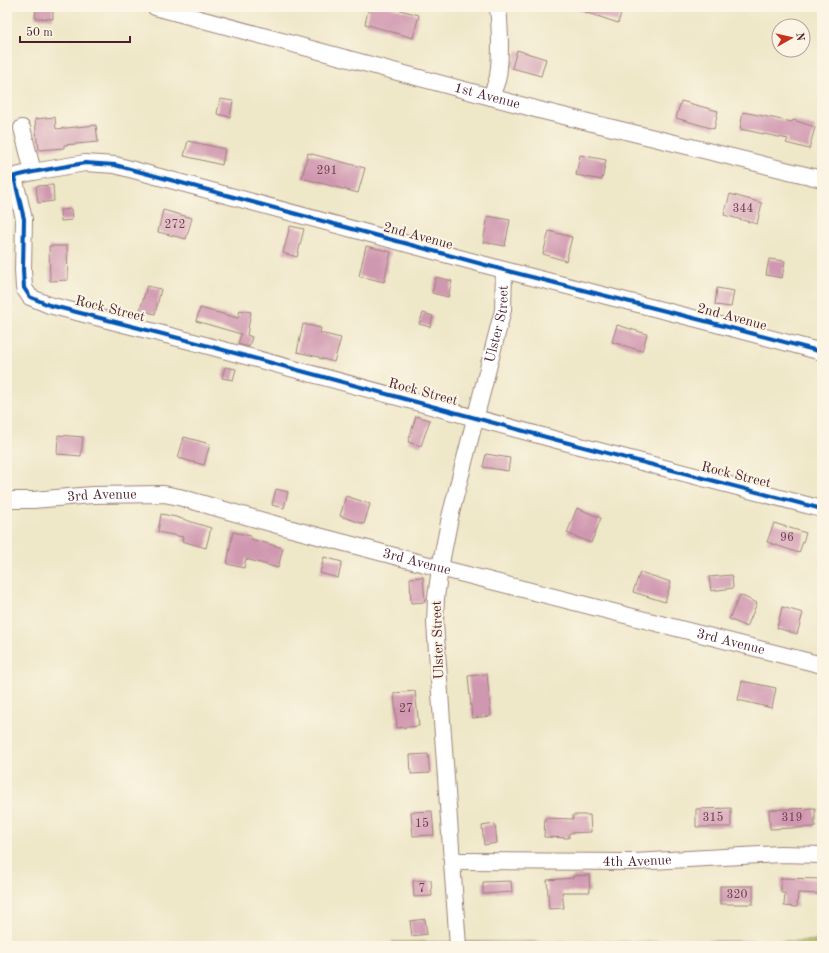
<svg xmlns="http://www.w3.org/2000/svg" width="829" height="953" font-family="'Old Standard TT',serif">
	<style>
		.green { fill: #b5c264; stroke: #807048 }
		.building { fill: #d098b0 }
		.lines { fill: none; stroke-linecap: round; stroke-linejoin: round }
		.minor-casing { stroke: #9c837a; stroke-width: 18 }
		.minor { stroke: #fff; stroke-width: 16 }
		.cycleway-casing { stroke: #fcf5e5; stroke-width: 6 }
		.cycleway { stroke: #0057b8; stroke-width: 4 }
		.labels { text-anchor: middle; dominant-baseline: central; stroke-width: 4; stroke-linejoin: round; paint-order: stroke }
		.number-label { font-size: 12px; fill: #6c3d4c }
		.street-label { font-size: 14px; fill: #4a1f2b; stroke: #fcf5e5 }
	</style>
	<rect width="100%" height="100%" fill="#fcf5e5"/>
	<filter id="ink" filterUnits="userSpaceOnUse"><feTurbulence type="fractalNoise" baseFrequency=".025" numOctaves="2"/><feDisplacementMap in="SourceGraphic" scale="8" xChannelSelector="R" yChannelSelector="G"/><feConvolveMatrix kernelMatrix="1 2 1 2 8 2 1 2 1" color-interpolation-filters="sRGB"/></filter>
	<filter id="wash" filterUnits="userSpaceOnUse"><feTurbulence type="fractalNoise" baseFrequency=".012" numOctaves="4" result="noise"/><feDisplacementMap in="SourceGraphic" scale="16" xChannelSelector="R" yChannelSelector="G"/><feGaussianBlur stdDeviation="0.9" result="paint"/><feColorMatrix in="noise" values="0 0 0 0 0 0 0 0 0 0 0 0 0 0 0 0 0 1.4 0 .05"/><feComposite in="paint" operator="in"/></filter>
	<g filter="url(#wash)">
		<rect width="100%" height="100%" fill="#eee7c8"/>
		<path class="green" d="M 822,941 L 822,946 L 392,946 L 392,942 Z"/>
		<g id="blocks">
			<g class="building">
				<path d="M 36,7 L 53,7 L 53,19 L 35,18 Z"/>
				<path d="M 369,7 L 389,7 L 419,15 L 413,38 L 365,24 Z"/>
				<path d="M 577,7 L 623,7 L 618,23 L 576,9 Z"/>
				<path d="M 517,50 L 546,59 L 541,76 L 512,68 Z"/>
				<path d="M 220,99 L 233,101 L 230,117 L 217,114 Z"/>
				<path d="M 681,101 L 718,111 L 714,129 L 676,118 Z"/>
				<path d="M 743,112 L 792,122 L 793,120 L 815,127 L 809,149 L 786,143 L 788,139 L 740,129 Z"/>
				<path d="M 55,117 L 56,129 L 96,125 L 98,142 L 64,145 L 64,148 L 39,150 L 38,142 L 37,142 L 35,119 Z"/>
				<path d="M 188,141 L 225,149 L 222,165 L 184,156 Z"/>
				<path d="M 308,153 L 365,168 L 358,193 L 302,178 Z"/>
				<path d="M 580,155 L 606,160 L 602,180 L 576,175 Z"/>
				<path d="M 53,185 L 54,201 L 38,203 L 36,186 Z"/>
				<path d="M 730,194 L 762,203 L 757,224 L 724,215 Z"/>
				<path d="M 71,209 L 72,220 L 61,221 L 60,210 Z"/>
				<path d="M 163,210 L 192,218 L 186,239 L 158,232 Z"/>
				<path d="M 488,216 L 510,220 L 505,246 L 483,242 Z"/>
				<path d="M 290,226 L 304,229 L 297,257 L 283,253 Z"/>
				<path d="M 549,231 L 572,237 L 566,261 L 543,254 Z"/>
				<path d="M 49,246 L 67,246 L 68,280 L 50,281 Z"/>
				<path d="M 366,246 L 391,252 L 384,282 L 359,276 Z"/>
				<path d="M 769,259 L 785,261 L 782,278 L 766,275 Z"/>
				<path d="M 436,277 L 452,281 L 448,297 L 432,293 Z"/>
				<path d="M 147,286 L 161,289 L 155,314 L 140,310 Z"/>
				<path d="M 717,288 L 734,291 L 731,307 L 715,305 Z"/>
				<path d="M 200,308 L 238,318 L 240,310 L 251,312 L 247,335 L 252,337 L 249,347 L 238,344 L 241,334 L 196,321 Z"/>
				<path d="M 423,313 L 433,316 L 430,327 L 419,324 Z"/>
				<path d="M 303,324 L 321,328 L 320,333 L 341,338 L 334,362 L 319,358 L 319,357 L 297,352 Z"/>
				<path d="M 617,325 L 647,334 L 642,351 L 612,342 Z"/>
				<path d="M 225,367 L 236,369 L 233,380 L 222,378 Z"/>
				<path d="M 416,416 L 430,420 L 421,446 L 408,442 Z"/>
				<path d="M 58,435 L 83,437 L 81,456 L 57,454 Z"/>
				<path d="M 184,437 L 210,444 L 204,465 L 178,458 Z"/>
				<path d="M 486,454 L 510,458 L 508,471 L 483,467 Z"/>
				<path d="M 276,489 L 288,492 L 284,508 L 272,505 Z"/>
				<path d="M 346,496 L 370,504 L 364,524 L 340,516 Z"/>
				<path d="M 577,508 L 601,518 L 591,543 L 567,533 Z"/>
				<path d="M 161,514 L 176,517 L 211,528 L 206,548 L 182,541 L 183,537 L 158,532 Z"/>
				<path d="M 774,523 L 806,533 L 799,553 L 767,542 Z"/>
				<path d="M 233,532 L 251,536 L 251,539 L 283,548 L 278,568 L 246,559 L 244,568 L 227,564 Z"/>
				<path d="M 324,557 L 342,562 L 338,578 L 320,573 Z"/>
				<path d="M 640,572 L 671,582 L 665,602 L 633,592 Z"/>
				<path d="M 732,575 L 733,588 L 711,591 L 709,577 Z"/>
				<path d="M 423,577 L 425,602 L 411,603 L 410,578 Z"/>
				<path d="M 740,595 L 757,603 L 747,627 L 729,619 Z"/>
				<path d="M 782,607 L 803,613 L 797,634 L 777,628 Z"/>
				<path d="M 487,674 L 491,716 L 472,718 L 468,676 Z"/>
				<path d="M 742,681 L 776,688 L 772,708 L 738,700 Z"/>
				<path d="M 415,691 L 419,726 L 397,728 L 394,693 Z"/>
				<path d="M 428,754 L 430,773 L 411,774 L 410,755 Z"/>
				<path d="M 731,808 L 731,827 L 696,827 L 696,809 Z"/>
				<path d="M 815,808 L 815,827 L 770,829 L 769,810 Z"/>
				<path d="M 432,811 L 434,835 L 413,836 L 411,812 Z"/>
				<path d="M 573,815 L 590,815 L 591,832 L 569,833 L 569,838 L 544,837 L 545,818 L 573,819 Z"/>
				<path d="M 495,824 L 497,843 L 484,845 L 482,826 Z"/>
				<path d="M 589,875 L 590,892 L 562,892 L 564,908 L 549,909 L 547,880 L 573,878 L 573,876 Z"/>
				<path d="M 781,878 L 822,879 L 822,894 L 798,893 L 797,907 L 784,906 L 785,893 L 781,893 Z"/>
				<path d="M 431,880 L 432,896 L 414,897 L 413,881 Z"/>
				<path d="M 511,881 L 512,892 L 483,894 L 483,882 Z"/>
				<rect x="720" y="886" width="33" height="18"/>
				<path d="M 425,919 L 427,934 L 412,936 L 410,921 Z"/>
			</g>
		</g>
	</g>
	<g filter="url(#ink)">
		<use href="#blocks" fill-opacity="0" stroke="#9c837a" stroke-width="1"/>
		<g class="lines">
			<defs>
				<g id="minor">
					<path id="s1" d="M 155,7 L 543,111 L 822,179"/>
					<path d="M 491,97 C 493,90 497,83 498,76 C 501,55 500,28 498,7"/>
					<path d="M 22,128 L 33,172"/>
					<path d="M 14,177 L 24,219 L 23,270 L 24,288 L 30,297 L 49,305 L 190,341 L 557,440 L 822,509"/>
					<path d="M 7,178 L 33,172 L 85,163 L 115,165 L 504,270 L 705,321 L 822,352"/>
					<path id="s2" d="M 7,500 L 33,500 L 92,495 L 164,494 L 179,497 L 288,528 L 440,568 L 822,665"/>
					<path id="s3" d="M 453,861 L 634,862 L 780,854 L 822,855"/>
					<path id="s4" d="M 458,946 L 435,623 L 436,598 L 440,568 L 450,517 L 503,310 L 504,270"/>
				</g>
			</defs>
			<use href="#minor" class="minor-casing"/>
			<use href="#minor" class="minor"/>
			<defs>
				<g id="cycleway">
					<path d="M 14,177 L 24,219 L 23,270 L 24,288 L 30,297 L 49,305 L 190,341 L 557,440 L 822,509"/>
					<path d="M 7,178 L 33,172 L 85,163 L 115,165 L 504,270 L 705,321 L 822,352"/>
				</g>
			</defs>
			<use href="#cycleway" class="cycleway-casing"/>
			<use href="#cycleway" class="cycleway"/>
		</g>
	</g>
	<g class="labels">
		<g class="number-label">
			<text x="327" y="171">291</text>
			<text x="743" y="209">344</text>
			<text x="175" y="225">272</text>
			<text x="787" y="538">96</text>
			<text x="406" y="709">27</text>
			<text x="713" y="818">315</text>
			<text x="792" y="818">319</text>
			<text x="422" y="824">15</text>
			<text x="422" y="889">7</text>
			<text x="737" y="895">320</text>
		</g>
		<g class="street-label">
			<text stroke="none"><textPath href="#s1" startOffset="344">1st Avenue</textPath></text>
			<text transform="translate(418 236) rotate(15)">2nd Avenue</text>
			<text transform="translate(110 309) rotate(14)">Rock Street</text>
			<text transform="translate(732 317) rotate(15)">2nd Avenue</text>
			<text stroke="none"><textPath href="#s4" startOffset="630">Ulster Street</textPath></text>
			<text transform="translate(423 392) rotate(15)">Rock Street</text>
			<text transform="translate(736 475) rotate(14)">Rock Street</text>
			<text stroke="none"><textPath href="#s2" startOffset="95">3rd Avenue</textPath></text>
			<text stroke="none"><textPath href="#s2" startOffset="419">3rd Avenue</textPath></text>
			<text transform="translate(438 640) rotate(-92)">Ulster Street</text>
			<text stroke="none"><textPath href="#s2" startOffset="743">3rd Avenue</textPath></text>
			<text stroke="none"><textPath href="#s3" startOffset="184">4th Avenue</textPath></text>
		</g>
	</g>
	<rect width="829" height="953" fill="none" stroke="#fcf5e5" stroke-width="24"/>
	<g transform="translate(791 38) rotate(82)"><circle r="19" fill="#fcf5e5" stroke="#b59f9b"/>
	<path d="M0-3L7 15L0 10L-7 15Z" fill="#c8321e"/>
	<text y="-6" font-size="11" font-weight="bold" text-anchor="middle" fill="#4a1f2b">N</text>
	</g>
	<path d="M20 36v6h110v-6" fill="none" stroke="#4a1f2b" stroke-width="2"/>
	<text x="26" y="36" font-size="12" fill="#4a1f2b" stroke="#fcf5e5" stroke-width="3" paint-order="stroke">50 m</text>
</svg>
